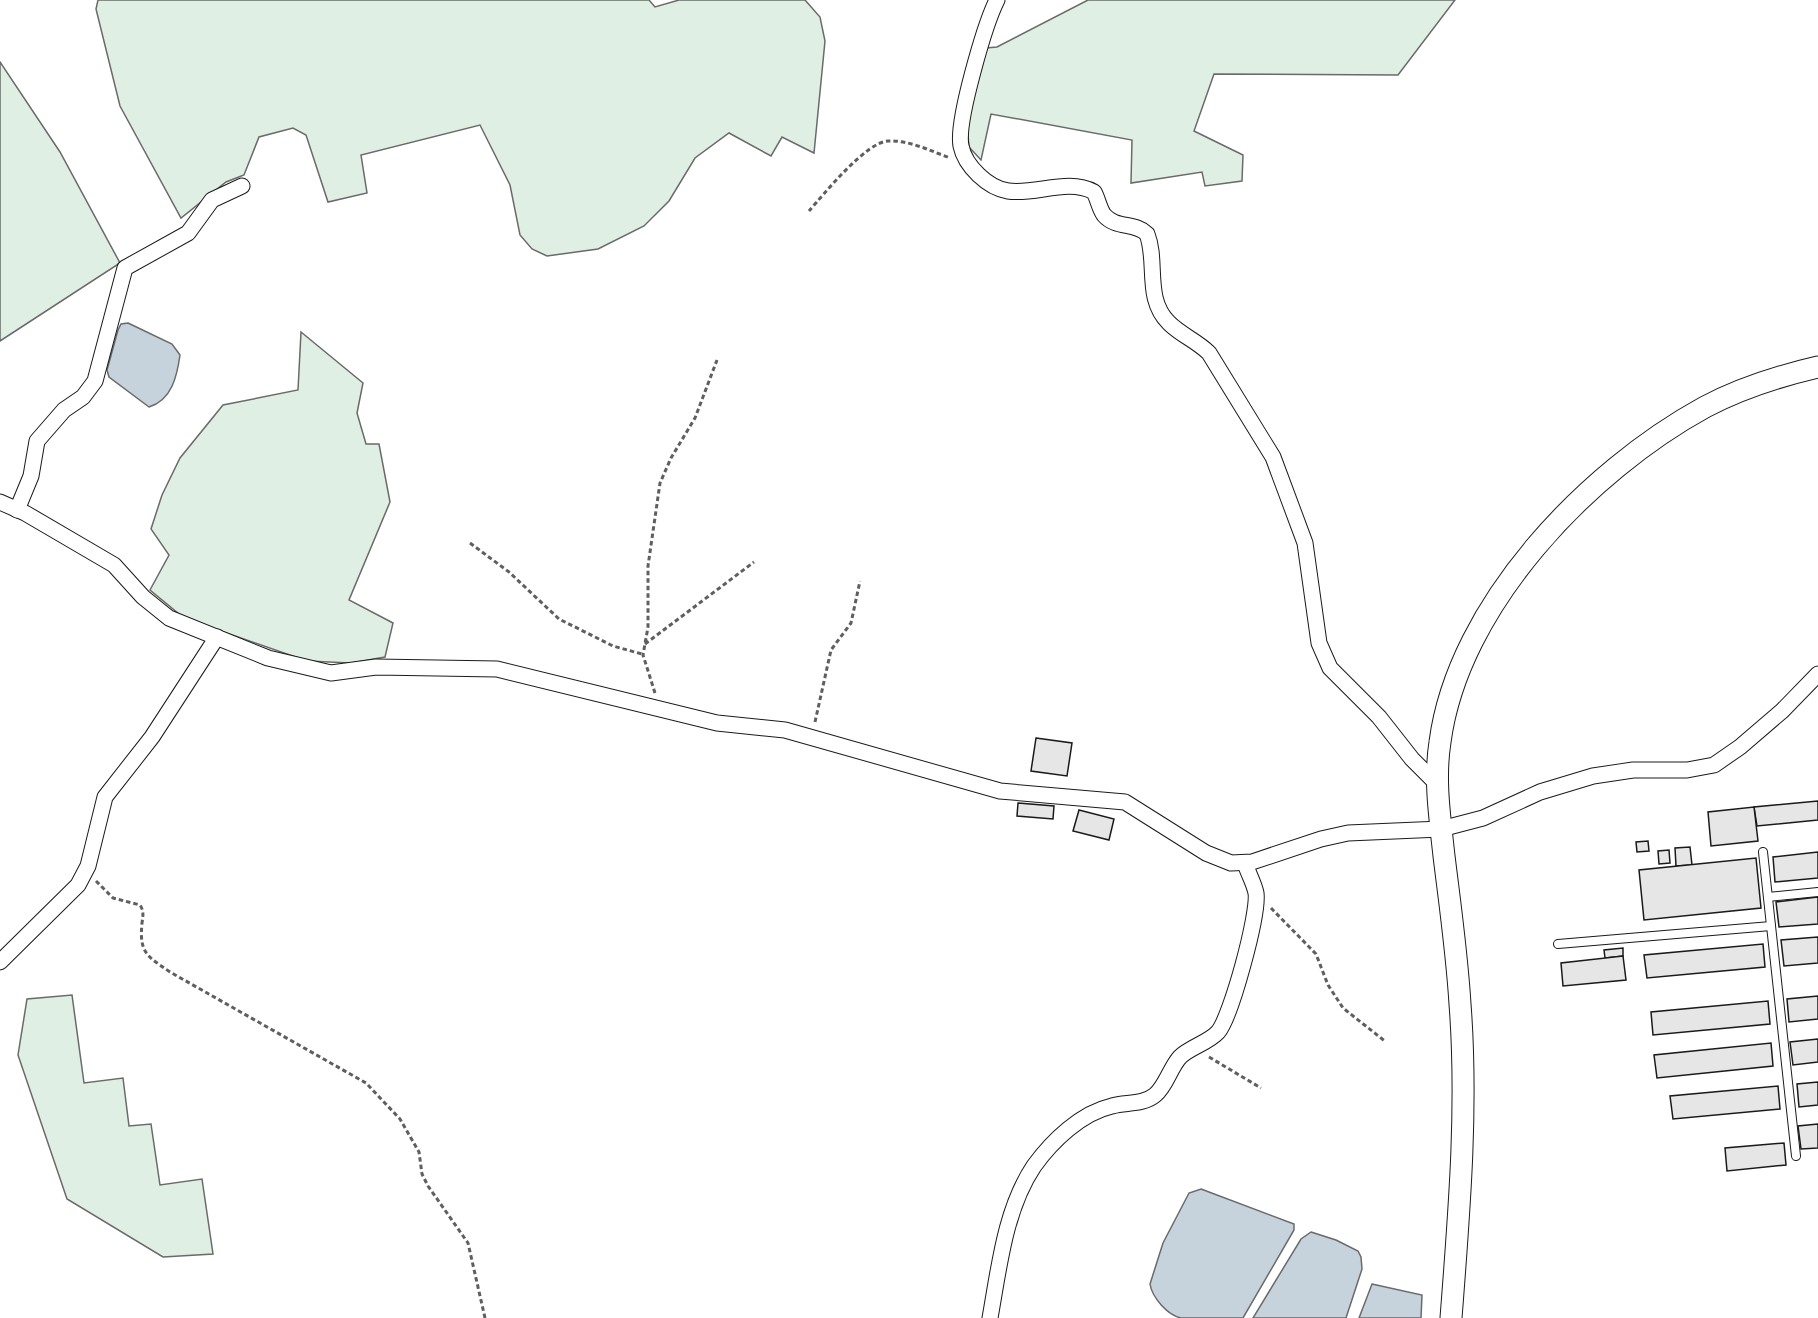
<svg xmlns="http://www.w3.org/2000/svg" width="1818" height="1318" font-family="Ubuntu,sans-serif">
	<style>
		.green { fill: #e0efe3; stroke: #6a6a6a; stroke-width: 1.5 }
		.water { fill: #c6d2dc; stroke: #6a6a6a; stroke-width: 1.5 }
		.building { fill: #e6e6e6; stroke: #1a1a1a; stroke-width: 1.5 }
		.lines { fill: none; stroke-linecap: round; stroke-linejoin: round }
		.lane-casing { stroke: #1a1a1a; stroke-width: 10 }
		.street-casing { stroke: #1a1a1a; stroke-width: 17 }
		.secondary-casing { stroke: #1a1a1a; stroke-width: 23 }
		.path { stroke: #5f5f5f; stroke-width: 3; stroke-dasharray: 4.5 3; stroke-linecap: butt }
		.lane { stroke: #fff; stroke-width: 8 }
		.street { stroke: #fff; stroke-width: 15 }
		.secondary { stroke: #fff; stroke-width: 21 }
	</style>
	<rect width="100%" height="100%" fill="#fff"/>
	<g class="green">
		<path d="M 98,0 L 649,0 L 655,7 L 679,0 L 805,0 L 820,17 L 825,41 L 814,153 L 782,137 L 771,156 L 729,133 L 695,158 L 669,201 L 644,226 L 598,249 L 547,256 L 532,249 L 520,235 L 510,185 L 480,125 L 361,155 L 367,193 L 328,202 L 306,135 L 293,128 L 259,137 L 244,175 L 226,182 L 181,218 L 120,106 L 96,9 Z"/>
		<path d="M 1088,0 L 1455,0 L 1398,75 L 1214,74 L 1194,131 L 1243,155 L 1242,181 L 1205,186 L 1202,172 L 1131,183 L 1132,140 L 991,114 L 981,160 L 969,147 L 967,123 L 986,48 L 997,47 Z"/>
		<path d="M 0,62 L 60,152 L 120,263 L 0,341 Z"/>
		<path d="M 301,332 L 363,383 L 357,413 L 366,444 L 379,444 L 390,502 L 349,600 L 393,623 L 385,657 L 351,663 L 307,661 L 184,618 L 150,590 L 169,555 L 151,529 L 162,495 L 180,458 L 223,405 L 298,390 Z"/>
		<path d="M 72,995 L 84,1083 L 123,1078 L 129,1126 L 151,1124 L 160,1185 L 202,1179 L 213,1254 L 163,1257 L 67,1199 L 18,1055 L 27,999 Z"/>
	</g>
	<g class="water">
		<path d="M 128,323 L 172,344 L 180,355 C 177,376 172,400 149,407 L 109,377 L 107,370 L 118,330 L 121,324 Z"/>
		<path d="M 1201,1189 L 1294,1224 L 1294,1230 L 1243,1318 C 1224,1318 1199,1318 1181,1318 C 1167,1315 1152,1297 1150,1284 L 1163,1243 L 1189,1193 Z"/>
		<path d="M 1311,1232 L 1336,1240 L 1358,1251 L 1361,1257 L 1362,1269 L 1346,1318 L 1253,1318 L 1301,1239 Z"/>
		<path d="M 1372,1284 L 1422,1295 L 1421,1318 L 1359,1318 Z"/>
	</g>
	<g class="building">
		<path d="M 1036,738 L 1072,743 L 1067,776 L 1031,771 Z"/>
		<path d="M 1818,801 L 1818,820 L 1757,826 L 1754,807 Z"/>
		<path d="M 1018,803 L 1054,806 L 1053,819 L 1017,816 Z"/>
		<path d="M 1754,807 L 1758,841 L 1711,846 L 1708,812 Z"/>
		<path d="M 1079,810 L 1114,819 L 1109,840 L 1073,831 Z"/>
		<path d="M 1648,841 L 1649,851 L 1637,852 L 1636,842 Z"/>
		<path d="M 1690,847 L 1692,865 L 1676,866 L 1675,848 Z"/>
		<path d="M 1669,850 L 1670,863 L 1659,864 L 1658,851 Z"/>
		<path d="M 1818,852 L 1818,878 L 1775,882 L 1773,857 Z"/>
		<path d="M 1756,858 L 1761,908 L 1644,920 L 1639,870 Z"/>
		<path d="M 1818,897 L 1818,924 L 1779,927 L 1776,902 Z"/>
		<path d="M 1818,937 L 1818,963 L 1784,966 L 1781,940 Z"/>
		<path d="M 1763,944 L 1765,967 L 1647,978 L 1644,955 Z"/>
		<path d="M 1623,948 L 1623,956 L 1605,958 L 1604,950 Z"/>
		<path d="M 1623,956 L 1626,980 L 1563,986 L 1561,963 Z"/>
		<path d="M 1818,996 L 1818,1019 L 1789,1022 L 1787,999 Z"/>
		<path d="M 1768,1001 L 1770,1024 L 1653,1035 L 1651,1012 Z"/>
		<path d="M 1818,1039 L 1818,1062 L 1793,1065 L 1790,1042 Z"/>
		<path d="M 1771,1043 L 1773,1066 L 1657,1078 L 1654,1055 Z"/>
		<path d="M 1818,1082 L 1818,1105 L 1799,1107 L 1797,1084 Z"/>
		<path d="M 1778,1086 L 1780,1109 L 1673,1119 L 1670,1096 Z"/>
		<path d="M 1818,1124 L 1818,1148 L 1801,1149 L 1798,1126 Z"/>
		<path d="M 1784,1143 L 1786,1165 L 1727,1171 L 1725,1148 Z"/>
	</g>
	<g class="lines">
		<defs>
			<g id="lane">
				<path d="M 1763,852 L 1796,1156"/>
				<path d="M 1768,897 L 1818,892"/>
				<path d="M 1558,944 L 1771,926"/>
			</g>
			<g id="street">
				<path d="M 997,0 C 985,24 956,122 961,146 C 965,166 988,188 1008,191 C 1036,195 1068,178 1094,192 C 1098,199 1099,208 1104,215 C 1116,229 1135,222 1147,234 C 1158,262 1144,299 1169,323 C 1181,335 1197,341 1209,353 L 1273,457 L 1305,543 L 1319,643 L 1330,668 L 1379,717 L 1412,759 L 1437,784"/>
				<path d="M 0,502 L 25,513 L 114,565 L 143,597 L 169,618 L 268,658 L 331,673 L 376,667 L 497,669 L 717,723 L 785,730 L 1000,791 L 1125,802 L 1206,853 L 1231,863 L 1252,862 L 1321,839 L 1348,833 L 1441,829 L 1483,818 L 1540,792 L 1593,776 L 1633,770 L 1687,770 L 1714,765 L 1740,747 L 1782,711 L 1818,674"/>
				<path d="M 17,510 L 31,476 L 37,441 L 64,410 L 83,397 L 95,381 L 125,268 L 188,233 L 212,200 L 242,186"/>
				<path d="M 0,962 L 78,885 L 88,866 L 105,797 L 152,737 L 217,637"/>
				<path d="M 990,1318 C 999,1268 1005,1209 1034,1166 C 1052,1141 1081,1113 1112,1106 C 1126,1102 1143,1105 1155,1095 C 1166,1086 1170,1068 1180,1057 C 1190,1047 1208,1043 1218,1032 C 1231,1017 1259,914 1256,893 C 1254,883 1248,873 1245,863"/>
			</g>
			<path id="secondary" d="M 1451,1318 C 1459,1214 1468,1108 1460,1004 C 1457,954 1450,905 1444,856 C 1440,818 1434,780 1440,742 C 1458,605 1588,471 1705,407 C 1741,388 1779,376 1818,367"/>
		</defs>
		<use href="#lane" class="lane-casing"/>
		<use href="#street" class="street-casing"/>
		<use href="#secondary" class="secondary-casing"/>
		<g class="path">
			<path d="M 809,211 C 824,194 866,142 888,141 C 909,140 931,151 950,158"/>
			<path d="M 470,543 L 509,572 L 559,619 L 613,646 L 642,654"/>
			<path d="M 645,644 L 754,562"/>
			<path d="M 655,693 L 643,655 L 648,627 L 648,566 L 660,483 L 671,458 L 695,418 L 717,360"/>
			<path d="M 815,722 L 831,650 L 851,623 L 860,581"/>
			<path d="M 96,881 L 113,898 L 140,905 C 144,911 143,916 142,923 C 139,953 147,956 170,972 L 366,1083 L 400,1119 L 419,1152 L 422,1174 L 428,1186 L 468,1243 L 485,1318"/>
			<path d="M 1271,908 L 1316,954 L 1328,985 L 1343,1008 L 1386,1042"/>
			<path d="M 1209,1057 L 1261,1088"/>
		</g>
		<use href="#lane" class="lane"/>
		<use href="#street" class="street"/>
		<use href="#secondary" class="secondary"/>
	</g>
</svg>
